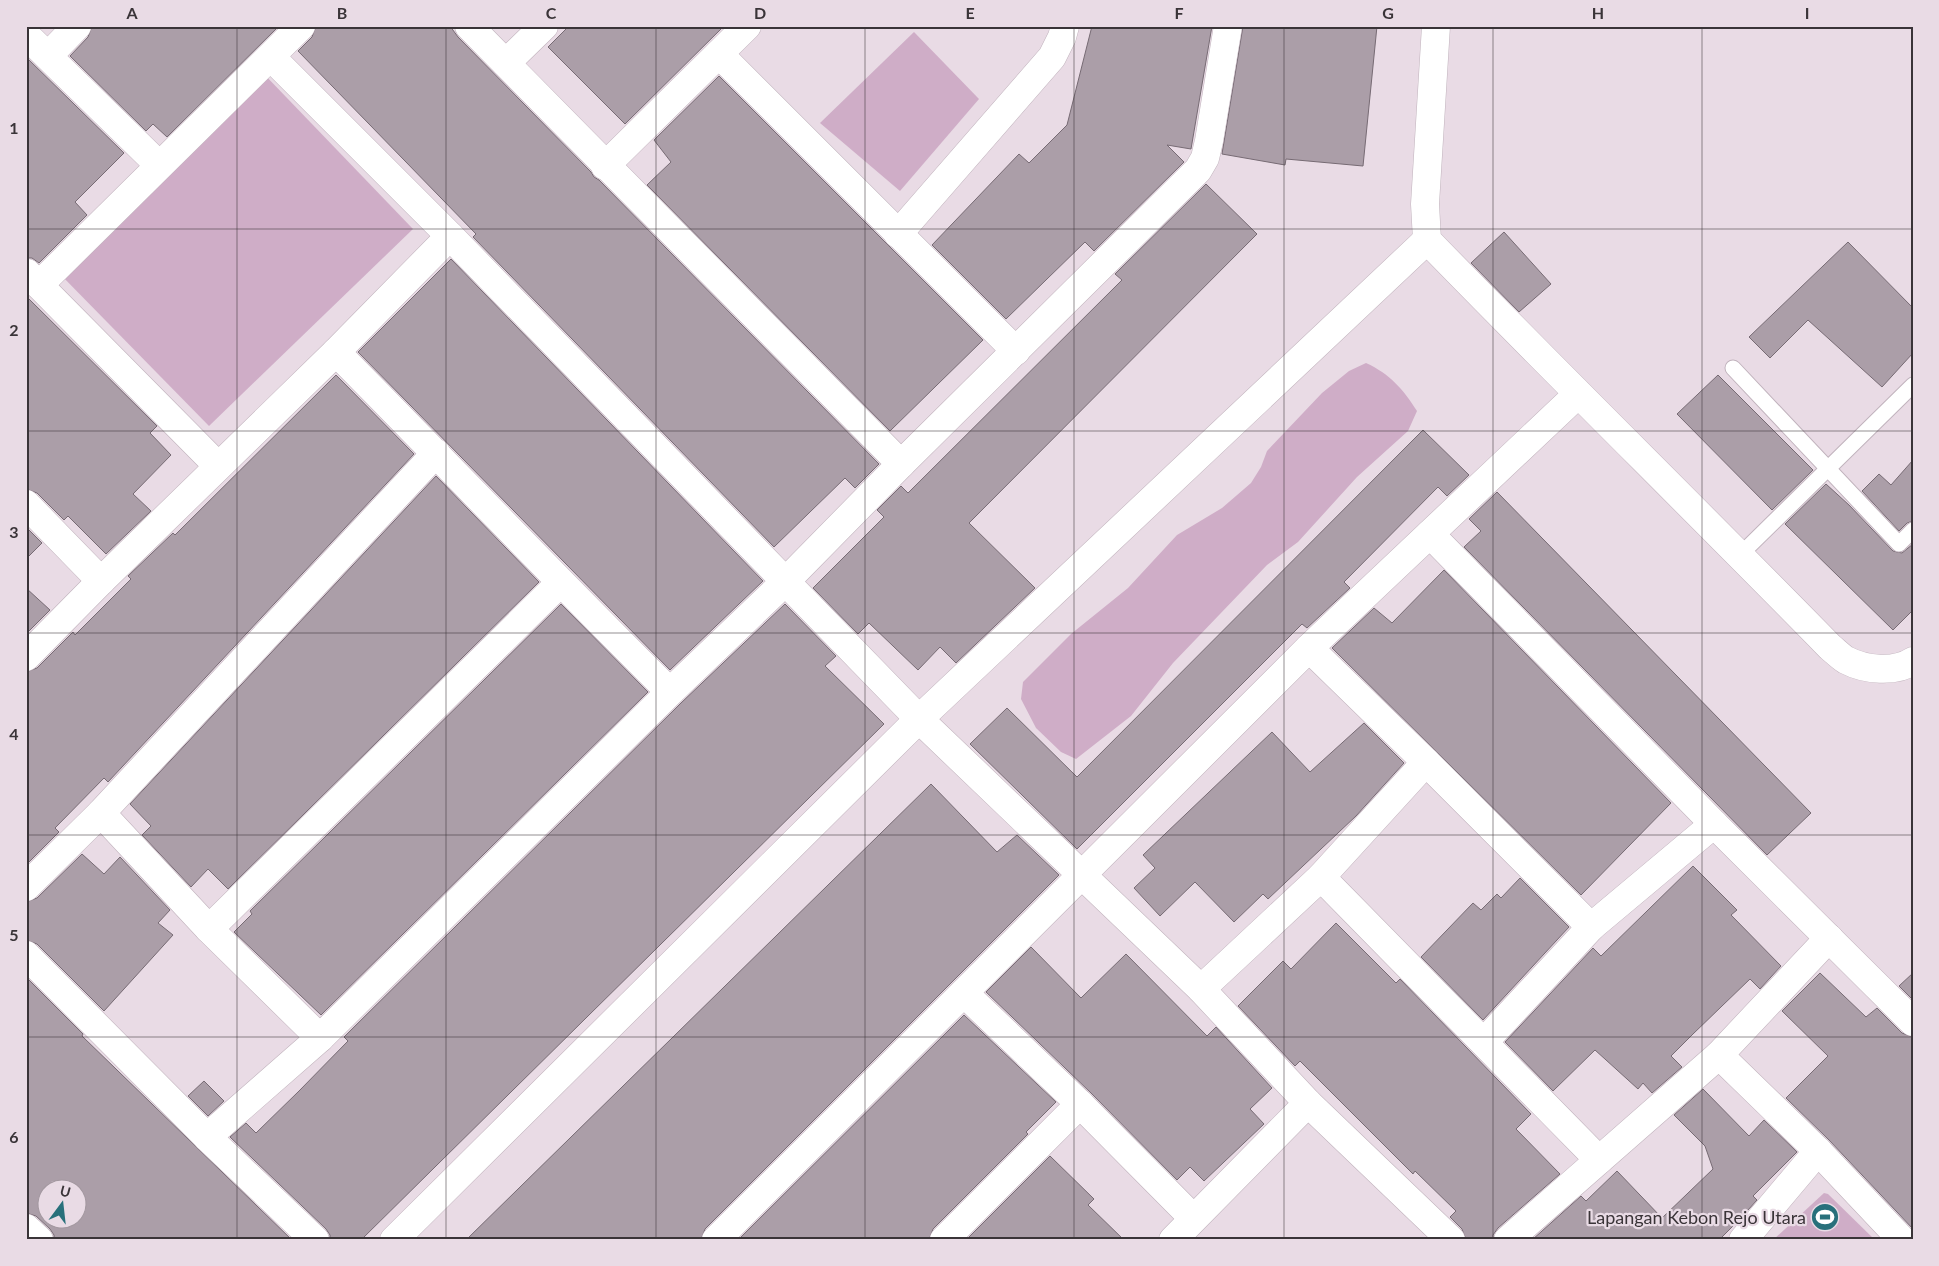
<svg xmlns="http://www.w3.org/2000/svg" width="1939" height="1266" font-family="Lato,sans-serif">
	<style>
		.green { fill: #cfadc7 }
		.building { fill: #ab9ea8; stroke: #776b74; fill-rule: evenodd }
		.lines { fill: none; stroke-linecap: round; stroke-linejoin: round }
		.lane-casing { stroke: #c1b3bd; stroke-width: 17 }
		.street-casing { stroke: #c1b3bd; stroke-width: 29 }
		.lane { stroke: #fff; stroke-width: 15 }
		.street { stroke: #fff; stroke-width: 28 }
		.grid { fill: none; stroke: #3a3438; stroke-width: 1; stroke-opacity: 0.55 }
		.labels { text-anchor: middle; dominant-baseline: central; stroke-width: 4.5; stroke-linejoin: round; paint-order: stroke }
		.poi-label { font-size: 18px; fill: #3a3438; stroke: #e9dbe5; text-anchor: end }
		.neatline { fill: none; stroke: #3a3438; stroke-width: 2 }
		.grid-label { font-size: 16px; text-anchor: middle; font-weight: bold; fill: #3a3438 }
	</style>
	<rect width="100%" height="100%" fill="#e9dbe5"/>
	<g class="green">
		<path d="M 914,32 L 979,99 L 900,191 L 820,123 Z"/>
		<path d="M 262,72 L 413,229 L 209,426 L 57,271 Z"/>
		<path d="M 1366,363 C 1390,374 1403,389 1417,411 L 1408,431 L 1357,477 L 1298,542 L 1267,565 L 1173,663 L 1131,716 L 1076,759 L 1061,752 L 1036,728 L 1021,699 L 1023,682 L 1071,634 L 1128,588 L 1177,535 L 1222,508 L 1251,483 L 1261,467 L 1267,451 L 1322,393 L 1349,371 Z"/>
		<path d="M 1824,1193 L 1828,1194 L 1875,1240 L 1773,1240 Z"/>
	</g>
	<g class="building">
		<path d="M 92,26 L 279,26 L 167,137 L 153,124 L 146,131 L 70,56 L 88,37 Z"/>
		<path d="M 316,26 L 450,26 L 458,37 L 591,172 L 594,177 L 599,180 L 879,464 L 855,488 L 845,478 L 774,547 L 473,237 L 476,234 L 298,51 L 312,37 Z"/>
		<path d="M 569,26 L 724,26 L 625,124 L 548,47 Z"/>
		<path d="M 1092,26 L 1212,26 L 1191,149 L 1167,145 L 1184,162 L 1094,251 L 1085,242 L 1006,319 L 932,245 L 1019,154 L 1029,163 L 1067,125 Z"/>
		<path d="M 1243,26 L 1377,26 L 1363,166 L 1286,159 L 1285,165 L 1222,154 Z"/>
		<path d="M 26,57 L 124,153 L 75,202 L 87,215 L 39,263 L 32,258 L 26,258 Z"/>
		<path d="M 719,76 L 983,340 L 890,431 L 647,185 L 671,162 L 654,140 Z"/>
		<path d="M 1206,184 L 1257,234 L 969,523 L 1035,588 L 956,663 L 940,647 L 918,670 L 869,623 L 858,634 L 813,588 L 884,517 L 877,510 L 901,486 L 908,493 L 1122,280 L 1115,274 Z"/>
		<path d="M 1504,232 L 1551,284 L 1519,312 L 1471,263 Z"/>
		<path d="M 1848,242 L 1913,308 L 1913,353 L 1882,387 L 1808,320 L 1770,358 L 1749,337 Z"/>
		<path d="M 451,259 L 763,581 L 670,670 L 358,352 Z"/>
		<path d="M 26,296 L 157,426 L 150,433 L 171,455 L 133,494 L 151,511 L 106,554 L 68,516 L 64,520 L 37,493 L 26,489 Z"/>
		<path d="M 336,375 L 414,454 L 108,782 L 104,778 L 55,828 L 59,832 L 26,865 L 26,672 L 37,668 L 73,632 L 75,635 L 131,579 L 128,576 L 173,533 L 175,535 Z"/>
		<path d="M 1718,375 L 1813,470 L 1772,510 L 1677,414 Z"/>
		<path d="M 1423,430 L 1469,475 L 1447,496 L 1438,487 L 1344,582 L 1350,588 L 1307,628 L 1302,624 L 1077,849 L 970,744 L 1007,708 L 1077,777 Z"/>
		<path d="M 1913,460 L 1913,521 L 1907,523 L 1899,531 L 1862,491 L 1879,474 L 1891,485 Z"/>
		<path d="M 436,476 L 539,582 L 228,889 L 208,869 L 191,887 L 142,835 L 151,826 L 130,804 Z"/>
		<path d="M 1826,484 L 1849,505 L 1893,551 L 1902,553 L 1913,544 L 1913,610 L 1893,630 L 1785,524 Z"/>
		<path d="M 1497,492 L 1811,813 L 1767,855 L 1464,547 L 1481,531 L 1469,519 Z"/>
		<path d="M 26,527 L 42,543 L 26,559 Z"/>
		<path d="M 1444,570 L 1671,803 L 1581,895 L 1332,648 L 1374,608 L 1392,623 Z"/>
		<path d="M 26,588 L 50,610 L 26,634 Z"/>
		<path d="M 561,604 L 648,692 L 321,1015 L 234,932 L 252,914 L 250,911 Z"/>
		<path d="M 785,604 L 836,656 L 825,666 L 884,724 L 361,1240 L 330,1240 L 330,1235 L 326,1229 L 230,1137 L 246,1123 L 256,1133 L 299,1091 L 348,1041 L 344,1037 L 681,703 Z"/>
		<path d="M 1364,723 L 1404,763 L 1356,816 L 1268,899 L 1263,894 L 1234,922 L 1195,882 L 1160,916 L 1134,888 L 1155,868 L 1143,855 L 1272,732 L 1310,772 Z"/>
		<path d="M 931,784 L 997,852 L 1017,835 L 1059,875 L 705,1229 L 701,1240 L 466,1240 Z"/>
		<path d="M 82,854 L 104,874 L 120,857 L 170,910 L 158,923 L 173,935 L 104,1011 L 37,944 L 26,940 L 26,902 L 37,898 Z"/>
		<path d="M 1693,866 L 1737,910 L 1731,915 L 1781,966 L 1760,989 L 1750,979 L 1693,1034 L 1671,1056 L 1682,1067 L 1652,1093 L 1643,1083 L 1638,1089 L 1595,1050 L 1553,1091 L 1505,1042 L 1593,948 L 1601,956 Z"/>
		<path d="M 1520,878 L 1569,927 L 1483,1020 L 1421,957 L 1473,903 L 1481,910 L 1497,894 L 1501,898 Z"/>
		<path d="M 1336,923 L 1396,983 L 1400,979 L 1531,1114 L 1516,1129 L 1560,1174 L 1498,1228 L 1493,1235 L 1493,1240 L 1466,1240 L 1462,1229 L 1450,1217 L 1456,1211 L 1415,1171 L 1413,1174 L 1300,1061 L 1295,1066 L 1238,1006 L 1283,961 L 1291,969 Z"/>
		<path d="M 1031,947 L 1081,998 L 1126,954 L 1207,1036 L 1216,1027 L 1272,1088 L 1250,1109 L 1264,1124 L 1204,1181 L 1190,1167 L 1177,1180 L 1091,1093 L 986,992 Z"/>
		<path d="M 1820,973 L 1866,1017 L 1877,1008 L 1902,1033 L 1913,1037 L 1913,1229 L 1829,1140 L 1786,1098 L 1828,1056 L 1782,1011 Z"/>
		<path d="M 1913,973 L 1913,1000 L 1899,986 Z"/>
		<path d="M 26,977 L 83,1034 L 82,1036 L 292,1240 L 54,1240 L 54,1235 L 50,1229 L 36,1216 L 26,1213 ZM 48,1188 L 78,1188 L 78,1218 L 48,1218 Z"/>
		<path d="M 964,1015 L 1056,1102 L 1026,1132 L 1028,1134 L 933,1229 L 929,1240 L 738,1240 Z"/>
		<path d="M 204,1081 L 224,1101 L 208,1116 L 188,1096 Z"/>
		<path d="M 1703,1089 L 1749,1136 L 1764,1120 L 1797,1152 L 1753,1196 L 1757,1200 L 1739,1220 L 1719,1240 L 1532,1240 L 1581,1196 L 1586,1201 L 1617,1171 L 1662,1218 L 1713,1169 L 1705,1146 L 1674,1115 Z"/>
		<path d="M 1050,1156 L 1094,1199 L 1088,1205 L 1124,1240 L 966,1240 Z"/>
	</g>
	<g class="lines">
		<defs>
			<g id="lane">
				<path d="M 1733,368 L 1899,544 L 1913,530"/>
				<path d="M 1740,555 L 1913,385"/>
			</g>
			<g id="street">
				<path d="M 469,26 L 901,464"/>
				<path d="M 1436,26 L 1425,204 L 1427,240 C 1560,377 1697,511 1830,647 C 1835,651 1841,657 1846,660 C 1865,670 1895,673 1913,661"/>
				<path d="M 26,35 L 159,165"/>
				<path d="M 719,54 L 1016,351"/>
				<path d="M 48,56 L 77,26"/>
				<path d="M 271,57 L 450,236 L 919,719 L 1201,989 L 1308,1103 L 1451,1240"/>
				<path d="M 506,63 L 544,26"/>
				<path d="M 605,166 L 747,26"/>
				<path d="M 898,234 L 1052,57 L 1062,37 L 1065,26"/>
				<path d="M 27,273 L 218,466"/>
				<path d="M 39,285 L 301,26"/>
				<path d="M 336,352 C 448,465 557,580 670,692"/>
				<path d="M 26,504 L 101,581"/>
				<path d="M 1430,534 L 1714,824 L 1913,1022"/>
				<path d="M 1309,648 L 1426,762 L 1591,927"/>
				<path d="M 26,657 L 101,581 L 336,352 L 450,236"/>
				<path d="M 101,813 L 209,929 L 320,1038"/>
				<path d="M 1321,877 L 1599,1160"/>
				<path d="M 26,887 L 101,813 L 436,453"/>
				<path d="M 209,929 L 560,583"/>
				<path d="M 26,955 L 207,1137 L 315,1240"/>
				<path d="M 1201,989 L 1321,877 L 1426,762"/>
				<path d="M 964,993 L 1080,1104 L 1193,1218"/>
				<path d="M 1484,1042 L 1591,927 L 1714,824"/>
				<path d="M 1719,1055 L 1818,1151 L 1902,1240"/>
				<path d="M 207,1137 L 320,1038 L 670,692 L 786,581 L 901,464 L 1198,170 L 1205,158 L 1209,141 L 1228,26"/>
				<path d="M 26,1228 L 39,1240"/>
				<path d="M 394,1240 L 919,719 L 1427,240"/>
				<path d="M 716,1240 L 1309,648 L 1578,394"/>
				<path d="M 944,1240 L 1080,1104"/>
				<path d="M 1173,1240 L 1308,1103"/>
				<path d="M 1508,1240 L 1719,1055 L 1829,938"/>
				<path d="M 1743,1240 L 1818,1151"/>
			</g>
		</defs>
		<use href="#lane" class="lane-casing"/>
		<use href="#street" class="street-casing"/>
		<use href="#lane" class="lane"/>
		<use href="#street" class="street"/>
	</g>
	<path class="grid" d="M 237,26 L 237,1240M 446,26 L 446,1240M 656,26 L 656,1240M 865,26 L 865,1240M 1074,26 L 1074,1240M 1284,26 L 1284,1240M 1493,26 L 1493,1240M 1702,26 L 1702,1240M 26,229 L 1913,229M 26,431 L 1913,431M 26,633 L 1913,633M 26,835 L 1913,835M 26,1037 L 1913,1037"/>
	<defs>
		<symbol id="stadium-disc" viewBox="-11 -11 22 22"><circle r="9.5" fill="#28707b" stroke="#e9dbe5"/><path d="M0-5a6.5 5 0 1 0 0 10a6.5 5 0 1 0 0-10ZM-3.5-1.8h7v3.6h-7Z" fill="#fff"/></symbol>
	</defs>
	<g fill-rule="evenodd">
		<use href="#stadium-disc" x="1809" y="1201" width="32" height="32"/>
	</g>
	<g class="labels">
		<g class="poi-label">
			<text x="1806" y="1217">Lapangan Kebon Rejo Utara</text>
		</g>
	</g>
	<rect width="1939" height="1266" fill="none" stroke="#e9dbe5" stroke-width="55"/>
	<g transform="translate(62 1204) rotate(15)"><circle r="24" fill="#e9dbe5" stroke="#a398a0"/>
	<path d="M0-4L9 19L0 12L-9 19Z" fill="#28707b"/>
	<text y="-8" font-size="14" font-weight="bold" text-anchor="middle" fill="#3a3438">U</text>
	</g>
	<rect x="28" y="28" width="1884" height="1210" class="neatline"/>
	<g class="grid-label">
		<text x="132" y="19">A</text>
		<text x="342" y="19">B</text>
		<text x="551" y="19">C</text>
		<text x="760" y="19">D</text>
		<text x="970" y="19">E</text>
		<text x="1179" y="19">F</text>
		<text x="1388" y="19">G</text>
		<text x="1598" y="19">H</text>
		<text x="1807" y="19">I</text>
		<text x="14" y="134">1</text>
		<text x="14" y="336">2</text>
		<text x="14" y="538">3</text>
		<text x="14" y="740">4</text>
		<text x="14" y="941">5</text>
		<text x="14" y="1143">6</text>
	</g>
</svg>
